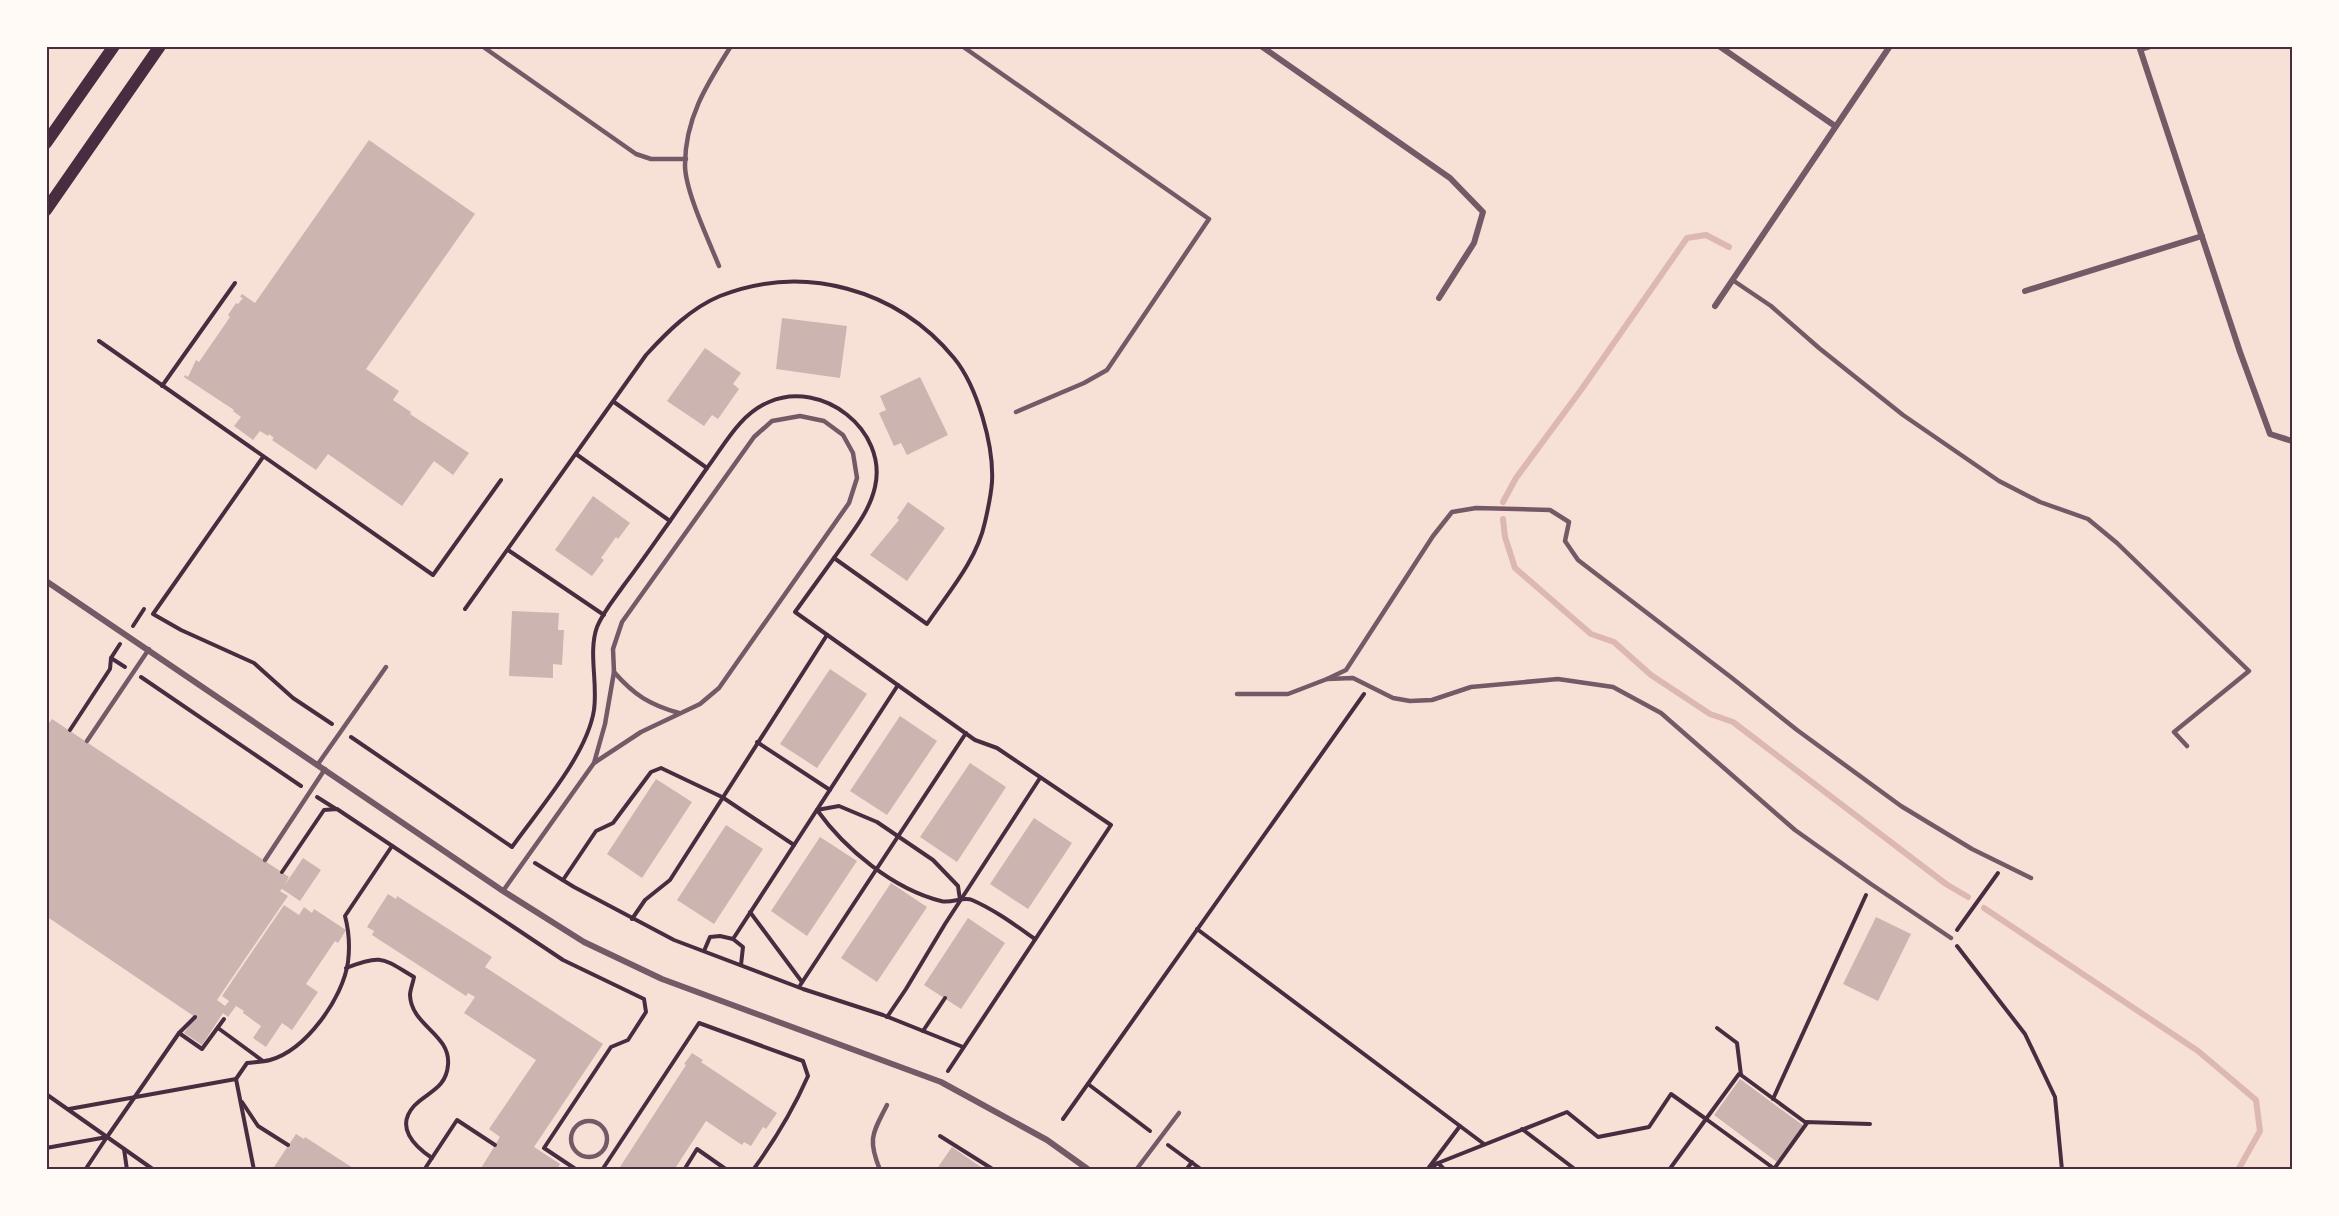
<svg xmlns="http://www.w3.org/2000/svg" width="2339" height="1216" font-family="Ubuntu,sans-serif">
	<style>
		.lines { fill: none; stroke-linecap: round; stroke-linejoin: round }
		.stream { stroke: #dcb8b0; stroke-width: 6 }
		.building { fill: #ccb4b1 }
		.path { stroke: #4a2c40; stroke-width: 4 }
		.service { stroke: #755966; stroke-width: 4.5 }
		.minor { stroke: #755966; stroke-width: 6 }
		.secondary { stroke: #4a2c40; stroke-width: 12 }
		.neatline { fill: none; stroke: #4a2c40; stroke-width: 2 }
	</style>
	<rect width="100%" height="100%" fill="#f7e1d7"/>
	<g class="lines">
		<g class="stream">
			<path d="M 1503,502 L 1516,478 L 1581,390 L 1687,238 L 1706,235 L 1729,247"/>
			<path d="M 1503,519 L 1505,537 L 1515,568 L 1591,634 L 1614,642 L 1651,675 L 1710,714 L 1733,722 L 1946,884 L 1968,897"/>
			<path d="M 1984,908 L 2198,1051 L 2256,1100 L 2260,1131 L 2238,1170"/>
		</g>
	</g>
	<g class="building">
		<path d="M 369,140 L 475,214 L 366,369 L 399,391 L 393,400 L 411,412 L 410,414 L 469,453 L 453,475 L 434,461 L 402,506 L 328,454 L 316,470 L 272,440 L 274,438 L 269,434 L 268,436 L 260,431 L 253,440 L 234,426 L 241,417 L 233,411 L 234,410 L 184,377 L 185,375 L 188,377 L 196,360 L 199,362 L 230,317 L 228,315 L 236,303 L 238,304 L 243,298 L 240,297 L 242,294 L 255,303 Z"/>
		<path d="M 782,318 L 847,326 L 840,378 L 776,369 Z"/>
		<path d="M 705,348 L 741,373 L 733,384 L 739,389 L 718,419 L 712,415 L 704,426 L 667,401 Z"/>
		<path d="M 920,377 L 948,435 L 907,455 L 901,443 L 894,446 L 879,413 L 886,410 L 880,396 Z"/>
		<path d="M 593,496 L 630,523 L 618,539 L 616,537 L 601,558 L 604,560 L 592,576 L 555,550 Z"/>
		<path d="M 908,502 L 945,528 L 907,581 L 870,555 L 899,520 L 897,518 Z"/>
		<path d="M 512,611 L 559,613 L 558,630 L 564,630 L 562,665 L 553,664 L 553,678 L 509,676 Z"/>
		<path d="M 830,669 L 867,694 L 817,768 L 780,744 Z"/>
		<path d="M 900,716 L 937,741 L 887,815 L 850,791 Z"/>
		<path d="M 52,719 L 289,877 L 284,886 L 303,858 L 321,870 L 300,901 L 282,889 L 280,891 L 288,896 L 217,1000 L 225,1006 L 229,1001 L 222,996 L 284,905 L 299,915 L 304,907 L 312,913 L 314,909 L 346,930 L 338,943 L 335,941 L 306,984 L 318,992 L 292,1030 L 282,1023 L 266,1047 L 253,1038 L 261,1026 L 243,1013 L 244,1011 L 236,1006 L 228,1017 L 223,1013 L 202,1045 L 184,1033 L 195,1017 L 46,916 L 46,727 Z"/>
		<path d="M 970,763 L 1006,787 L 957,862 L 920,837 Z"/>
		<path d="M 656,779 L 692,802 L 642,878 L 607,854 Z"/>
		<path d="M 1034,818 L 1072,843 L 1028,909 L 990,884 Z"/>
		<path d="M 726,825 L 763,849 L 714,924 L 677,900 Z"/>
		<path d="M 820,837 L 857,861 L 807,936 L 771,911 Z"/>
		<path d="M 891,883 L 927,907 L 877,982 L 841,958 Z"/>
		<path d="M 388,894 L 396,899 L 397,896 L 492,957 L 485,967 L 603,1044 L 534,1147 L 560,1164 L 557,1170 L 480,1170 L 500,1137 L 489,1129 L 536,1060 L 464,1013 L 475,997 L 468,993 L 466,996 L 372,935 L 374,931 L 367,927 Z"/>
		<path d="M 1876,917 L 1911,934 L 1878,1001 L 1843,984 Z"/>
		<path d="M 968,918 L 1005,943 L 961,1009 L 924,985 Z"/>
		<path d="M 692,1053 L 703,1060 L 701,1062 L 777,1113 L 766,1129 L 763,1127 L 751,1146 L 744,1142 L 742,1145 L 706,1121 L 674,1170 L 618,1170 L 686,1065 L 684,1064 Z"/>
		<path d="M 1740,1079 L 1804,1126 L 1777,1162 L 1714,1115 Z"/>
		<path d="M 296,1134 L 304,1139 L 305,1137 L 356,1170 L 278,1170 L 274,1167 Z"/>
		<path d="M 952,1147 L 975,1163 L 986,1170 L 936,1170 Z"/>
	</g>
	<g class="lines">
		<g class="path">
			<path d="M 99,341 L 433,575 L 501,480"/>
			<path d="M 162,386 L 235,283"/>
			<path d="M 263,457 L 153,614 L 181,630 L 254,663 L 293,698 L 332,724"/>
			<path d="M 670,521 L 707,468"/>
			<path d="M 508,550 L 604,615"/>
			<path d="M 834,558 L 795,612 L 975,740 L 997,748 L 1111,825 L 948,1071"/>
			<path d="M 465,609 L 646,355 C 667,332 691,308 720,296 C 804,263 897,289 954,358 C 977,386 994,445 992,482 C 991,495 988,509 985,522 C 977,560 948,593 927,624 L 834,558 C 849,536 869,514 875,487 C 888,430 822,379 769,402 C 740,414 725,444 707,468 L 614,402"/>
			<path d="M 133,626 L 144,609"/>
			<path d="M 111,658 L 125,667"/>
			<path d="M 141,677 L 301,786"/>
			<path d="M 70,730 L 110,669 L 111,658 L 120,644"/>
			<path d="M 351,737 L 512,847 C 539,809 587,755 594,710 C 598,683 588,652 597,627 C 603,612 615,598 624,585 C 640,564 655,542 670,521 L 576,454"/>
			<path d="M 757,742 L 830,790"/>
			<path d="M 317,797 L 336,809"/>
			<path d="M 535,863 L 574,887 L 674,940 L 803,989 L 883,1015 L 963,1047"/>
			<path d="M 282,872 L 324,810 L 337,809 L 563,960 L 644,999 L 646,1012 L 628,1040 L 611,1047 L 544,1148 L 577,1170"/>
			<path d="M 563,880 L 596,831 L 613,823 L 651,772 L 661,768 L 722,797 L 794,845"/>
			<path d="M 960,900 L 958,886 L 933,860 L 877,822 L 839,806 L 817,810 C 845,849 893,889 941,901 C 951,904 963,896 972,900 C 995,910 1015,925 1035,939"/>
			<path d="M 750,912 L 802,982"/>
			<path d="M 632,919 L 645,900 L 670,880 L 827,635"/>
			<path d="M 1197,929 L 1484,1144"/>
			<path d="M 1957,930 L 1998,873"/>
			<path d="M 1957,946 L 2025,1034 L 2055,1097 L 2062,1170"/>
			<path d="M 704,951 L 710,937 L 720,936 L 733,939"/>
			<path d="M 741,965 L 743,947 L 733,939 L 898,685"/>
			<path d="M 346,968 C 382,954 382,958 414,977 C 413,983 410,990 410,995 C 411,1026 451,1034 448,1065 C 446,1089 427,1092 414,1106 C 395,1127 414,1146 432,1158"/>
			<path d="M 799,987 L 966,733"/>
			<path d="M 887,1017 L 906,989 L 945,924 L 1040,778"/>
			<path d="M 218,1028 L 263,1061"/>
			<path d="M 1717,1028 L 1737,1043 L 1741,1075 L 1739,1074 L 1706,1119 L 1776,1170"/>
			<path d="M 923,1031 L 945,998"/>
			<path d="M 179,1033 L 202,1049 L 224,1019"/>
			<path d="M 1741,1075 L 1805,1122"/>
			<path d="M 236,1079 L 247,1063 C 255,1062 263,1062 270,1060 C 306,1050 343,998 348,962 C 350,946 349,931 345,916 L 392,846"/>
			<path d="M 1088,1084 L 1150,1131"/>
			<path d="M 46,1094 L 154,1170"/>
			<path d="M 1773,1099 L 1866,895"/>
			<path d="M 242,1102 L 258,1126 L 288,1145"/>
			<path d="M 69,1109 L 236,1079 L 254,1170"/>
			<path d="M 1063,1119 L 1364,694"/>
			<path d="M 1522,1129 L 1576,1170"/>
			<path d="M 940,1136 L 994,1170"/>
			<path d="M 107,1137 L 179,1033 L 195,1017"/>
			<path d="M 1168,1145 L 1202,1170"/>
			<path d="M 46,1148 L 107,1137 L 85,1170"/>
			<path d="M 124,1149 L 127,1170"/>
			<path d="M 1438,1163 L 1567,1112 L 1598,1137 L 1649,1127 L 1671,1094 L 1706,1119 L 1669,1170"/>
			<path d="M 1429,1169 L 1438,1163 L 1445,1170"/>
			<path d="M 1774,1169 L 1807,1123 L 1805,1122 L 1870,1124"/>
			<path d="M 424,1170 L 457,1120 L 495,1145"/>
			<path d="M 602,1170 L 699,1023 L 803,1061 L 808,1076 C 793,1110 775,1140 753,1170"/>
			<path d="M 684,1170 L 697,1149 L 727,1170"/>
			<path d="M 1186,1170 L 1192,1162"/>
			<path d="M 1427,1170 L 1460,1126"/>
		</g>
		<g class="service">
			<path d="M 482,46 L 636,154 L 651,159 L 686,159"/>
			<path d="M 962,46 L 1209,219 L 1107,370 L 1084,383 L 1016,412"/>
			<path d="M 719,266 C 709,241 685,191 685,165 C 685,118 707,84 731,46"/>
			<path d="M 1734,281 L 1771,306 L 1819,348 L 1903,415 L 1999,481 L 2040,502 L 2088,519 L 2117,543 L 2249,671 L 2174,732 L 2187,746"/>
			<path d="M 614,672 C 634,695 650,705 679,713"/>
			<path d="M 1327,679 L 1346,670 L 1433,536 L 1452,512 L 1476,508 L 1550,510 L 1569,522 L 1565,541 L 1578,560 L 1732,678 L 1797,730 L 1901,806 L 1972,849 L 2031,878"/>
			<path d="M 1237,694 L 1288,694 L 1327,679 L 1353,678 L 1393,698 L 1410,701 L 1432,700 L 1471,687 L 1558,679 L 1613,687 L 1661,713 L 1795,830 L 1871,884 L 1951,938"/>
			<path d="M 87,741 L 149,649"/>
			<path d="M 318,764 L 386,667"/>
			<path d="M 265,860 L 325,769"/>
			<path d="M 503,891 L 594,763 L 605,724 L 614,672 L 613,649 L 622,622 L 754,437 L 772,421 L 800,416 L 824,421 L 843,435 L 853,453 L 857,478 L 849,503 L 719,688 L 700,704 L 641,732 L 594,763"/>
			<circle cx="589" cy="1139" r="18"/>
			<path d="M 880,1170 C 867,1138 873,1133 887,1105"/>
			<path d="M 1136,1170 L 1179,1113"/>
		</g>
		<g class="minor">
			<path d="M 1261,46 L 1450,178 L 1483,212 L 1474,243 L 1439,298"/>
			<path d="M 1719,46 L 1835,126"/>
			<path d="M 2139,46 L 2240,352 L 2270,434 L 2292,441"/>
			<path d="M 2141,49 L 2151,46"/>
			<path d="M 2025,291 L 2202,236"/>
			<path d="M 1715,306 L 1890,46"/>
			<path d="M 46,581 L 503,891 L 584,942 L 662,979 L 941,1082 L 1047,1140 L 1089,1170"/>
		</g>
		<g class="secondary">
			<path d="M 46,143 L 114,46"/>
			<path d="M 46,210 L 160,46"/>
		</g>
	</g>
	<rect width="2339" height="1216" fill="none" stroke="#fffaf5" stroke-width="96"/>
	<rect x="48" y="48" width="2243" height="1120" class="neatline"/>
</svg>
